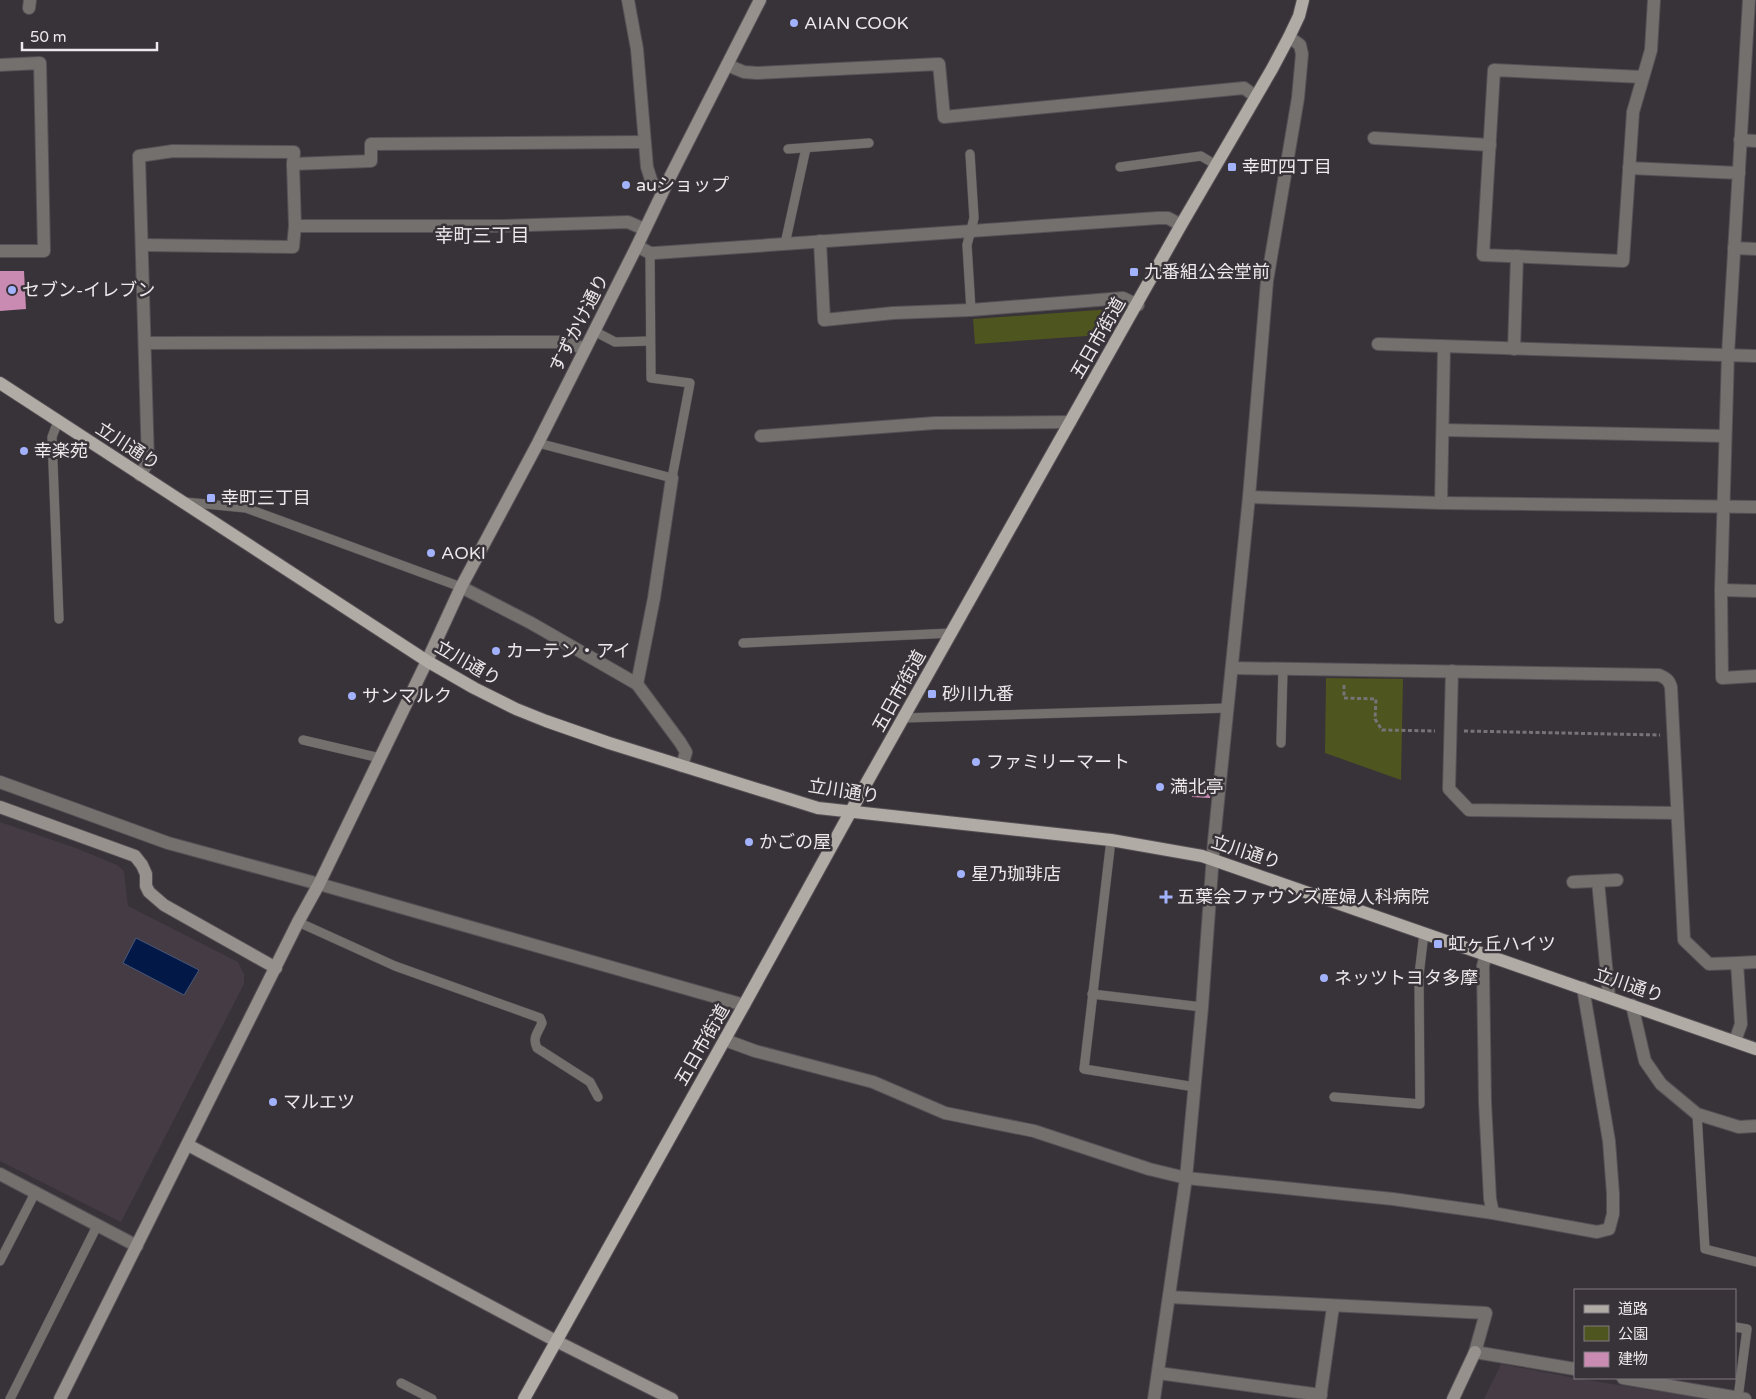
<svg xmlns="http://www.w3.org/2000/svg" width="1756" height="1399" font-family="'Varela Round','Noto Sans JP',sans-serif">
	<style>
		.built { fill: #443b44 }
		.green { fill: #4e551e }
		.water { fill: #021948; stroke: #485779 }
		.building { fill: #ca8bb3 }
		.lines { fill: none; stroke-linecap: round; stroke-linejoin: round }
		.lane-casing { stroke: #555055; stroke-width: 10 }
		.street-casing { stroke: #555055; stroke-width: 14 }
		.secondary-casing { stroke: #555055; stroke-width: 14 }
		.primary-casing { stroke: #555055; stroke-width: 14 }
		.path { stroke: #777377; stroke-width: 3; stroke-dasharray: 4 2.5; stroke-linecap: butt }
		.lane { stroke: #73706e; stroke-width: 9 }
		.street { stroke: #73706e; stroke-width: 12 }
		.secondary { stroke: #96918d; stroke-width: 12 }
		.primary { stroke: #b0aba5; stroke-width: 12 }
		.poi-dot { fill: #a3b2fd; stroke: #383338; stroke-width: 2 }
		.labels { text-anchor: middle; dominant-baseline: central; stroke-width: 5; stroke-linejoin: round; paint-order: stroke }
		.poi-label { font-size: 18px; fill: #ece8eb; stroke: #383338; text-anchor: start }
		.street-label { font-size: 18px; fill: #ece8eb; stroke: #383338 }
		.neighbourhood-label { font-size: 19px; fill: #ece8eb; stroke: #383338 }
	</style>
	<rect width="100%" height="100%" fill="#383338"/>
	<g class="built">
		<path d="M 0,822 L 76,848 L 117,865 L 124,871 L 128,906 L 238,962 L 244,974 L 244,984 L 121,1222 L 0,1161 Z"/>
		<path d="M 1501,1364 L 1575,1378 L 1706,1399 L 1484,1399 Z"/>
	</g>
	<g class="green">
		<path d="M 1112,309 L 1101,335 L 975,344 L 973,319 Z"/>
		<path d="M 1326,678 L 1403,679 L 1401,780 L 1325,753 Z"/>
	</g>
	<path class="water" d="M 136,938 L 199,970 L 184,995 L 123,963 Z"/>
	<g class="building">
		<path d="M 0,271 L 24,271 L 26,309 L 0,311 Z"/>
		<path d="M 1194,781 L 1212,783 L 1210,798 L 1192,797 Z"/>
	</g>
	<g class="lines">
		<defs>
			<g id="lane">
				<path d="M 788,149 L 869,143"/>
				<path d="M 970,154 L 974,218 L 967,245 L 971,310"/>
				<path d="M 1120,167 L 1201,156 L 1216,165"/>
				<path d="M 785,244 L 806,148"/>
				<path d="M 594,331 L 615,342 L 650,341"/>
				<path d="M 58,421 L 52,437 L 59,619"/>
				<path d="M 538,443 L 672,478 L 690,383 L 651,378 L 650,253"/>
				<path d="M 185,502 L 246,508 L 461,587"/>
				<path d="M 743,643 L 952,633"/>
				<path d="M 903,718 L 1228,708"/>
				<path d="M 303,740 L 380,758"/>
				<path d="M 1281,743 L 1283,669"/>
				<path d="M 1111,840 L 1084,1069 L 1195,1087"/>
				<path d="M 298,922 L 395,966 L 540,1018 L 542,1023 C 538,1033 532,1037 537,1048 L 590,1082 L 598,1097"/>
				<path d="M 1092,994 L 1202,1007"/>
				<path d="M 1334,1097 L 1420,1104 L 1419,975 L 1424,933"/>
				<path d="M 1697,1114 L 1705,1249 L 1756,1262"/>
				<path d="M 0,1261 L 35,1193"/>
				<path d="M 1735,1327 L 1747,1329 L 1738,1398"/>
				<path d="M 401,1383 L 432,1399"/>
				<path d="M 10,1399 L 97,1226"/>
			</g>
			<g id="street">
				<path d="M 628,0 L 637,49 L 647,167 L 652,183 L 664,189"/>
				<path d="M 1749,0 L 1728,354 L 1721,590 L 1722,678 L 1756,676"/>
				<path d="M 29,8 L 30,0"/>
				<path d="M 0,65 L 40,63 L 44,251 L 0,251"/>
				<path d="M 727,65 L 744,72 L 757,73 L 939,64 L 944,117 L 1244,88 L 1255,96"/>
				<path d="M 1643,77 L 1494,70 L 1483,255 L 1623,261 L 1633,112 L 1651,50 L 1654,0"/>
				<path d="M 1374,138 L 1490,145"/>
				<path d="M 1740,140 L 1756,141"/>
				<path d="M 293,164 L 371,161 L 371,144 L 644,142"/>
				<path d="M 1629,168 L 1739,173"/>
				<path d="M 820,241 L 824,320 L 893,313 L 971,310 L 1123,298 L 1138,305"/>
				<path d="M 142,245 L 293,247 L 295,226 L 502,226 L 628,222 L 644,229"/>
				<path d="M 637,246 L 650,253 L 655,253 L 1158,218 L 1168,218 L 1181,225"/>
				<path d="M 1734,248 L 1756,249"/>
				<path d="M 145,343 L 558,342 L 568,342 L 584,349"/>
				<path d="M 1378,344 L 1756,356"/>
				<path d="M 1514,349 L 1517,256"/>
				<path d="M 1443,430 L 1725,436"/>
				<path d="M 761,436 L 935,423 L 1070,422"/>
				<path d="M 140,475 L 148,462 L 139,156 L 173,151 L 294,152 L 293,164 L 295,226"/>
				<path d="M 1249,497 L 1441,503 L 1756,507"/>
				<path d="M 1441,503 L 1444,347"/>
				<path d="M 461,587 L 531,623 L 637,684 L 680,742 L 686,752 L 682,766"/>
				<path d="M 1721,590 L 1756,591"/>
				<path d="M 1232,668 L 1659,675 C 1666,678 1669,680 1671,687 L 1684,940 L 1709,964 L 1737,963 L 1741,1024 L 1735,1041"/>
				<path d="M 1452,671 L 1449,789 L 1469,810 L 1677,813"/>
				<path d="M 637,684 L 654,598 L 672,478"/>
				<path d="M 0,782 L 168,843 L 319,884 L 744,1005"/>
				<path d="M 1598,881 L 1609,997"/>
				<path d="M 1573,882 L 1617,880"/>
				<path d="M 1486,955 L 1483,966 L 1485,1102 L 1490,1199 L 1493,1213"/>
				<path d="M 1737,963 L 1756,962"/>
				<path d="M 1632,1005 L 1645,1061 L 1661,1084 L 1697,1114 L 1739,1127 L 1756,1126"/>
				<path d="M 725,1040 L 755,1051 L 873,1082 L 945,1113 L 1034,1131 L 1149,1169 L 1186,1178 L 1393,1199 L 1493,1213 L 1597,1232 L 1609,1229 L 1613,1214 L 1613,1194 L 1609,1141 L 1583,988"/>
				<path d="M 0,1174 L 137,1246"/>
				<path d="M 1169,1297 L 1486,1313 L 1475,1352 L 1575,1369"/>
				<path d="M 1158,1373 L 1321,1395"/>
				<path d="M 1623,1378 L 1745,1399"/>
				<path d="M 1154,1399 L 1186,1178 L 1202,1007 L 1214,841 L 1249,497 L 1267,281 L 1298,98 L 1302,54 L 1300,45 L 1289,37"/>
				<path d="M 1320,1399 L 1333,1307"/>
			</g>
			<g id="secondary">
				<path d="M 0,807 L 135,856 L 142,865 L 146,874 L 146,886 L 149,892 L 164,905 L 276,968"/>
				<path d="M 188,1145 L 556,1341 L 672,1399"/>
				<path d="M 60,1399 L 298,922 L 319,884 L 427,661 L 461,587 L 538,443 L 637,246 L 669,179 L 760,0"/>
				<path d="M 1453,1399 L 1475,1352"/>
			</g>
			<g id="primary">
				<path d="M 0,383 L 427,661 L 474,688 L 516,709 L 546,721 L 609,743 L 818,808 L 1111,840 L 1202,856 L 1756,1049"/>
				<path d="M 524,1399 L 744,1005 L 867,782 L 1181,225 L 1272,69 L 1289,37 L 1299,16 L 1303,0"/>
			</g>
		</defs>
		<use href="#lane" class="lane-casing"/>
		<use href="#street" class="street-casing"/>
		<use href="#secondary" class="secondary-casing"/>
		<use href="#primary" class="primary-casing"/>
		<g class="path">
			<path d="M 1344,685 L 1344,698 L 1376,699 L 1375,719 L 1382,730 L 1435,731"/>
			<path d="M 1464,731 L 1660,735"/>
		</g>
		<use href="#lane" class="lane"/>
		<use href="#street" class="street"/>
		<use href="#secondary" class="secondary"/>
		<use href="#primary" class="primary"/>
	</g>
	<g class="poi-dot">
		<circle cx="794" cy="23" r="5"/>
		<rect x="1227" y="162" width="10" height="10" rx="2.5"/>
		<circle cx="626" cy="185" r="5"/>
		<rect x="1129" y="267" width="10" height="10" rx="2.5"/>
		<circle cx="12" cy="290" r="5"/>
		<circle cx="24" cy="451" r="5"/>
		<rect x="206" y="493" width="10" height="10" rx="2.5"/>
		<circle cx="431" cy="553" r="5"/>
		<circle cx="496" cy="651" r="5"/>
		<rect x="927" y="689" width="10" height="10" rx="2.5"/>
		<circle cx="352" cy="696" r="5"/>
		<circle cx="976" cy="762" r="5"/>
		<circle cx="1160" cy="787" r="5"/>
		<circle cx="749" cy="842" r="5"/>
		<circle cx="961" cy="874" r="5"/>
		<path d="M1163.5 889.5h5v5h5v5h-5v5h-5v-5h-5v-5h5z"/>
		<rect x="1433" y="939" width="10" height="10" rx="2.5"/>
		<circle cx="1324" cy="978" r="5"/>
		<circle cx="273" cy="1102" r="5"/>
	</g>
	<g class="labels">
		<g class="poi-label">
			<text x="804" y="23">AIAN COOK</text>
			<text x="1242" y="167">幸町四丁目</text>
			<text x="636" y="185">auショップ</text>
			<text x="1144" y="272">九番組公会堂前</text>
			<text x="22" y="290">セブン-イレブン</text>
			<text x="34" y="451">幸楽苑</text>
			<text x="221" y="498">幸町三丁目</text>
			<text x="441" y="553">AOKI</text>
			<text x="506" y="651">カーテン・アイ</text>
			<text x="942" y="694">砂川九番</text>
			<text x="362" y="696">サンマルク</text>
			<text x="986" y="762">ファミリーマート</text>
			<text x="1170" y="787">満北亭</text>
			<text x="759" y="842">かごの屋</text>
			<text x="971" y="874">星乃珈琲店</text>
			<text x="1177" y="897">五葉会ファウンズ産婦人科病院</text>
			<text x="1448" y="944">虹ヶ丘ハイツ</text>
			<text x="1334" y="978">ネッツトヨタ多摩</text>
			<text x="283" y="1102">マルエツ</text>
		</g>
		<g class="street-label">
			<text transform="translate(579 323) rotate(-63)">すずかけ通り</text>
			<text transform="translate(1098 338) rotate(-60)">五日市街道</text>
			<text transform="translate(128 446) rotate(33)">立川通り</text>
			<text transform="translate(468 663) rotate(30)">立川通り</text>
			<text transform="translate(899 691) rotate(-61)">五日市街道</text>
			<text transform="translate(844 791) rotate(9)">立川通り</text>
			<text transform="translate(1246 852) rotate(18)">立川通り</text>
			<text transform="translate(1629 985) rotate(19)">立川通り</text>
			<text transform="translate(702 1045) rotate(-60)">五日市街道</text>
		</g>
		<g class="neighbourhood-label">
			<text x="482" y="236">幸町三丁目</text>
		</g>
	</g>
	<rect x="1574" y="1289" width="162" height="90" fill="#383338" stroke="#807b80"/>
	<rect x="1584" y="1305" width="25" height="8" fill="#b0aba5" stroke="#807b80"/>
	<text x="1618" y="1314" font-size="15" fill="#ece8eb">道路</text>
	<rect x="1584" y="1326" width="25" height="15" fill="#4e551e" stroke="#807b80"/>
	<text x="1618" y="1339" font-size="15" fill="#ece8eb">公園</text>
	<rect x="1584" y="1352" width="25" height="15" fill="#ca8bb3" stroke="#807b80"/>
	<text x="1618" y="1364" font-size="15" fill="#ece8eb">建物</text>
	<path d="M22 42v8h135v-8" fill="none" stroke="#ece8eb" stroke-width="2.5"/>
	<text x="30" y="42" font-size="15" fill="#ece8eb" stroke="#383338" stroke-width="4" paint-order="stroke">50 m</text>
</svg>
